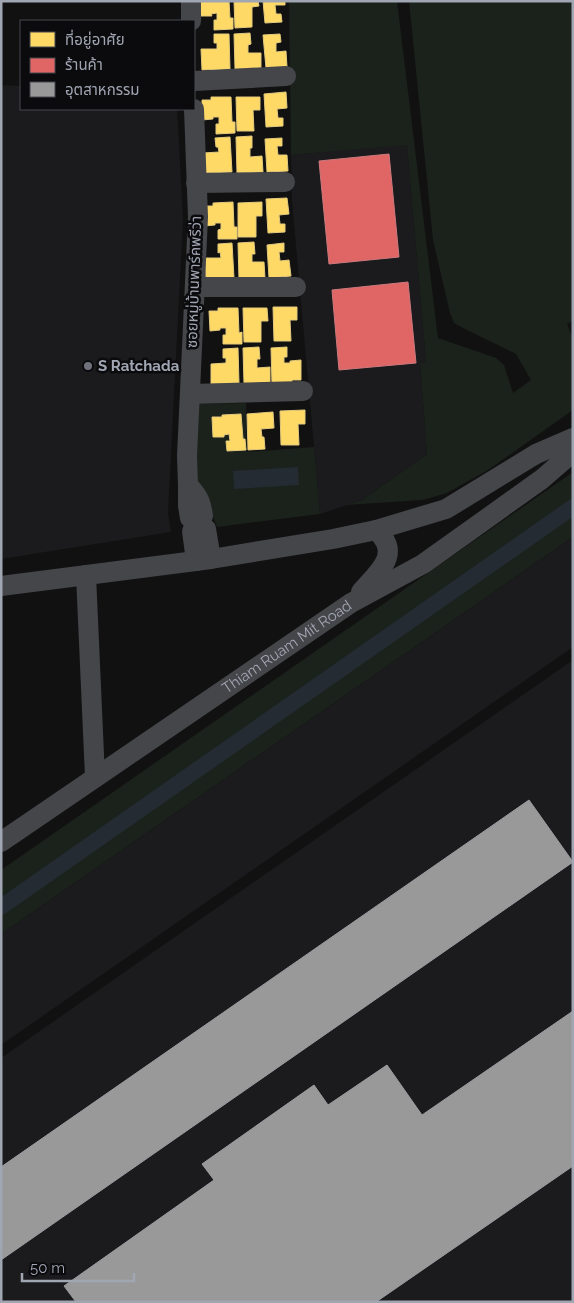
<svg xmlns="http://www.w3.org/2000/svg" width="574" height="1303" font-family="Raleway,'Noto Sans Thai',sans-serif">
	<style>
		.built { fill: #1b1b1d }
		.green { fill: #1b211b }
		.water { fill: #242b32 }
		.homes { fill: #ffd966; stroke: #e3ca7d }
		.shops { fill: #e06666; stroke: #cd797d }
		.industry { fill: #999; stroke: #9b9da1 }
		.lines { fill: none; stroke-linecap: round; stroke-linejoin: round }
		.canal { stroke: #242b32; stroke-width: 16 }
		.minor { stroke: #45464a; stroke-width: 20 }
		.poi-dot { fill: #6f727a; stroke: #0b0b0d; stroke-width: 2 }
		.labels { text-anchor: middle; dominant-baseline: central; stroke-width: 5; stroke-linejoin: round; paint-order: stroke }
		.street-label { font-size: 15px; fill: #a1a6b3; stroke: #0b0b0d }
		.poi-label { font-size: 15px; font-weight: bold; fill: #a1a6b3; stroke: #0b0b0d; text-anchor: start }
	</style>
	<rect width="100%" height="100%" fill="#111"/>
	<g class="built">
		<path d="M 1,85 L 21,86 L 21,109 L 177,109 L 183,219 L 168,513 L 171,532 L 1,559 Z"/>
		<path d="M 407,144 L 426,362 L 420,363 L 427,454 L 362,500 L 320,514 L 292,201 L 291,155 Z"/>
		<path d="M 573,537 L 573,647 L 1,1045 L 1,934 Z"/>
		<path d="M 573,660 L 573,1302 L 1,1302 L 1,1058 Z"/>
	</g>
	<g class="green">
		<path d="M 289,1 L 397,1 L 438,338 L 496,358 L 504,365 L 513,393 L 531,380 L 516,354 L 465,329 L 454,323 L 450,313 L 433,240 L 409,1 L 573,1 L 573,321 L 567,324 L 571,334 L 573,334 L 573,410 L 488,470 L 447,493 L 423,500 L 346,505 L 362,500 L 427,454 L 420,363 L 426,362 L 407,145 L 291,155 Z"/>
		<path d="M 246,403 L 247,452 L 314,447 L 320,514 L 217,527 L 211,512 L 197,481 L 194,404 Z"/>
		<path d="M 573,472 L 573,537 L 1,934 L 1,870 Z"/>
	</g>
	<path class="water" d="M 298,467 L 299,485 L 234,489 L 233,471 Z"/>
	<g class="homes">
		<path d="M 200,1 L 229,1 L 230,18 L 233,18 L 233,29 L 214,30 L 214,20 L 217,20 L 217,13 L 211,14 L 212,16 L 201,16 Z"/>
		<path d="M 234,1 L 258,1 L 259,6 L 252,7 L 252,27 L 235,28 Z"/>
		<path d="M 263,1 L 285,1 L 285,5 L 275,5 L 276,14 L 281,14 L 282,22 L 265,23 Z"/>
		<path d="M 250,33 L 251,44 L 248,45 L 248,53 L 261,53 L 261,68 L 235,69 L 234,34 Z"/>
		<path d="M 214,34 L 229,34 L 230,69 L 202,70 L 201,49 L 217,49 L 217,43 L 214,43 Z"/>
		<path d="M 280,34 L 281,42 L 276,43 L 276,52 L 286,51 L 287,67 L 266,68 L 263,35 Z"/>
		<path d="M 286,92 L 287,108 L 277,109 L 278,118 L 283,118 L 283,126 L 266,127 L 264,94 Z"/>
		<path d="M 211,97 L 231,97 L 232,122 L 235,122 L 235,133 L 216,134 L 216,124 L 219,124 L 219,117 L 213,117 L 213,119 L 202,120 L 202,100 L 211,100 Z"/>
		<path d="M 236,97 L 260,97 L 260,110 L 253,110 L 254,131 L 237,131 Z"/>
		<path d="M 252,136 L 252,148 L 250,148 L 250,157 L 262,156 L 263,172 L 237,173 L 236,137 Z"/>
		<path d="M 230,137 L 232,172 L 204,173 L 203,153 L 219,152 L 218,147 L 216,147 L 215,138 Z"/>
		<path d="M 282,138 L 282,146 L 277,146 L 278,155 L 287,155 L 288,171 L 267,172 L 265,139 Z"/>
		<path d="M 287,198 L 289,214 L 279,215 L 280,224 L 285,224 L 285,232 L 268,233 L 266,199 Z"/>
		<path d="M 233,202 L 234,227 L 237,227 L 237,239 L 218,239 L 218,230 L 221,229 L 221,223 L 215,223 L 215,225 L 204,226 L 204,206 L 213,206 L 213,203 Z"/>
		<path d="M 262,202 L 262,216 L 256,216 L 256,237 L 238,237 L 238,203 Z"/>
		<path d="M 254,242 L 255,254 L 252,254 L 252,262 L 264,262 L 265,278 L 239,279 L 238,243 Z"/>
		<path d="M 232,243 L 234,278 L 206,279 L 205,258 L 221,258 L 220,252 L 218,253 L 218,244 Z"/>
		<path d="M 284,243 L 284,252 L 279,252 L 280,261 L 289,260 L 291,276 L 269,278 L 267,245 Z"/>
		<path d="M 273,307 L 297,307 L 297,320 L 290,320 L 291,341 L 274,341 Z"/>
		<path d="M 218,308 L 238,308 L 239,333 L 242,332 L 242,344 L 223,344 L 223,335 L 226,335 L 226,328 L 220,328 L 220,330 L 210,331 L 209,311 L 218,311 Z"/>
		<path d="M 243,308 L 267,308 L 268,321 L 261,321 L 261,342 L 244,342 Z"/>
		<path d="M 259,347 L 260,359 L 257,359 L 257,368 L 270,367 L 270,383 L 244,384 L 243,348 Z"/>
		<path d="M 287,347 L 287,357 L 284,357 L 284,363 L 290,363 L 290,361 L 301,360 L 301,380 L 292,380 L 292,383 L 272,384 L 271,348 Z"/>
		<path d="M 238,348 L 239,383 L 211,384 L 211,364 L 226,363 L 226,358 L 223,358 L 223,349 Z"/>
		<path d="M 305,410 L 305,424 L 298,424 L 299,445 L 281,445 L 280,411 Z"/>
		<path d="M 273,412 L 274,428 L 261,429 L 262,437 L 264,437 L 265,449 L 248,450 L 247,414 Z"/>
		<path d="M 241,414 L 243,439 L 245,439 L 246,450 L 227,451 L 226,441 L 230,441 L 229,434 L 224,435 L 224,437 L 213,437 L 212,417 L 222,417 L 222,415 Z"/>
	</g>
	<g class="shops">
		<path d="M 389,154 L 399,257 L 329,264 L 319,161 Z"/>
		<path d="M 408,282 L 416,363 L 339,370 L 332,290 Z"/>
	</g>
	<g class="industry">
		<path d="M 529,800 L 573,862 L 1,1260 L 1,1167 Z"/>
		<path d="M 573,1011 L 573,1166 L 376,1302 L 76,1302 L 64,1286 L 214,1180 L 202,1164 L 314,1085 L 328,1105 L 387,1065 L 422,1115 Z"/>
	</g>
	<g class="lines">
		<path class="canal" d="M 1,907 L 573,507"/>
		<g class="minor">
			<path d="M 191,1 L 191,21"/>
			<path d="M 194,81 L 286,76"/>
			<path d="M 196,183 L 285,182"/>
			<path d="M 195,287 L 296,287"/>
			<path d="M 190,394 L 303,391"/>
			<path d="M 188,485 L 187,456 L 198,217 L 194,109"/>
			<path d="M 190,518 L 188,506 L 188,485 C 198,496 201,501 203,516"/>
			<path d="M 206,529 L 211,559"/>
			<path d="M 192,531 L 196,561"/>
			<path d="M 86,575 L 95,777"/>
			<path d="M 1,586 L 211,559 L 333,539 L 376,530 L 446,509 L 536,454 L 573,438"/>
			<path d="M 361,592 C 378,572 403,554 376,530"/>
			<path id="s1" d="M 1,842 L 351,603 L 423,564 L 542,479 L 573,452"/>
		</g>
	</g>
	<circle class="poi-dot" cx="88" cy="366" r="5"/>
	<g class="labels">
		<g class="street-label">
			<text transform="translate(194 282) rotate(-88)">ซอยหมู่บ้านพาร์คพรีว่า</text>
			<text stroke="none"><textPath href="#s1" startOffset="346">Thiam Ruam Mit Road</textPath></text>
		</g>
		<g class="poi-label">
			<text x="98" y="366">S Ratchada</text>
		</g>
	</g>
	<rect width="574" height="1303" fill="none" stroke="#a1a6b3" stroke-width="5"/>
	<rect x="20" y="20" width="175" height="90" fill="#0b0b0d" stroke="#47494f"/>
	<rect x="30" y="32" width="25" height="15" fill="#ffd966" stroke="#47494f"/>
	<text x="65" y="45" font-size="15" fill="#a1a6b3">ที่อยู่อาศัย</text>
	<rect x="30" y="58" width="25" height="15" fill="#e06666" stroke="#47494f"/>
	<text x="65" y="70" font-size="15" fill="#a1a6b3">ร้านค้า</text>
	<rect x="30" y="82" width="25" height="15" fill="#999999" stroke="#47494f"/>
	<text x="65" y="95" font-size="15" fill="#a1a6b3">อุตสาหกรรม</text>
	<path d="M22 1273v8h112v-8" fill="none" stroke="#a1a6b3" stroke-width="2.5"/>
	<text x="30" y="1273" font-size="15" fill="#a1a6b3" stroke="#0b0b0d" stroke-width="4" paint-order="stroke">50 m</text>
</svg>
